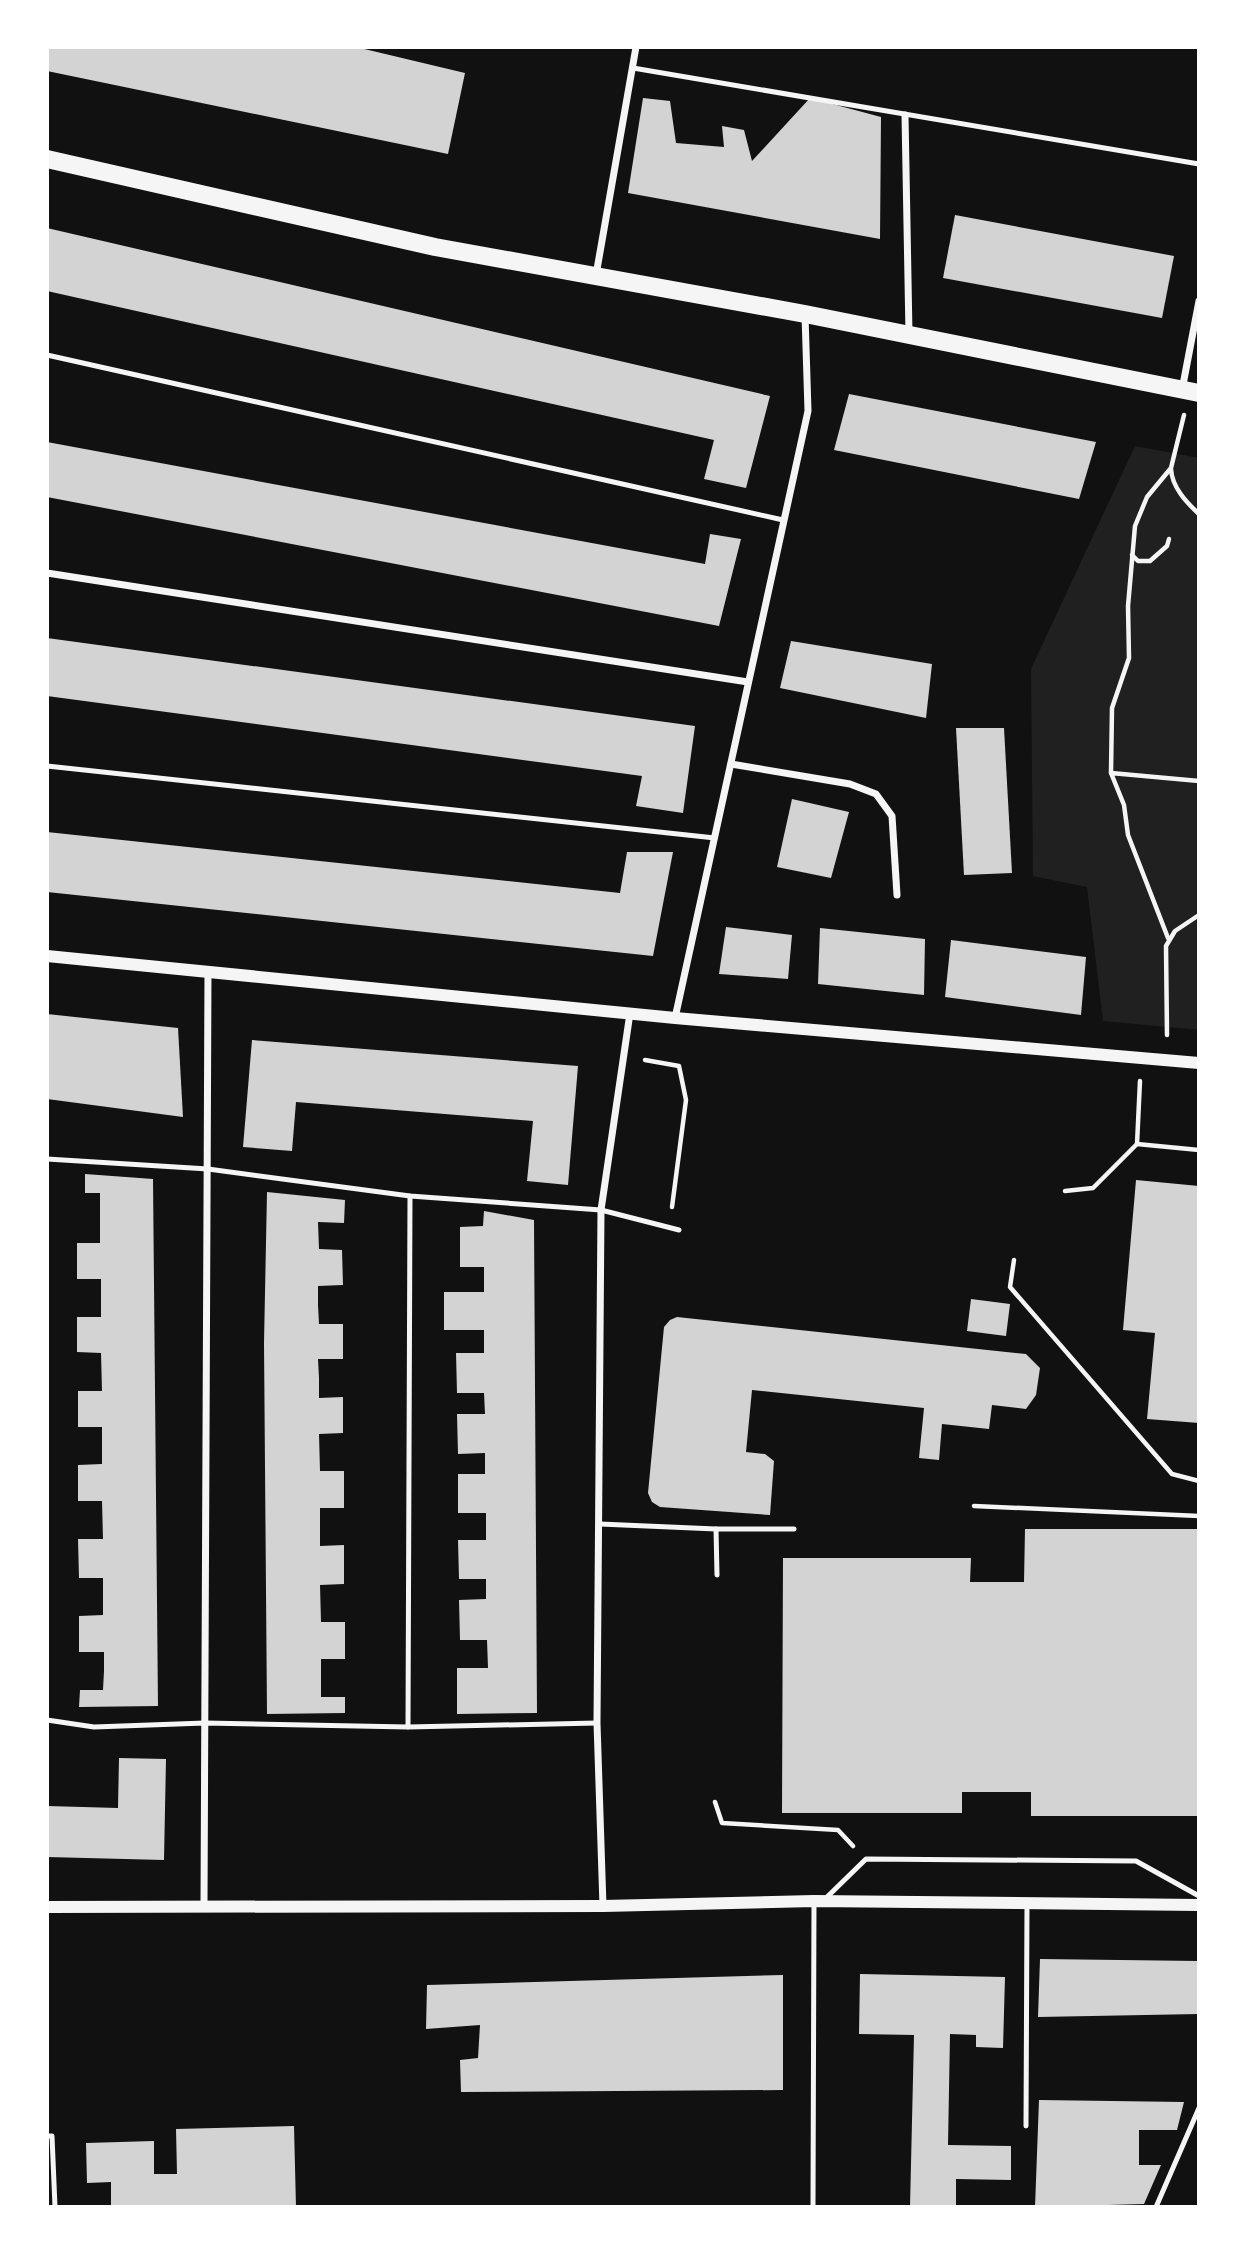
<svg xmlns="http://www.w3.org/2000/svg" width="1246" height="2254" font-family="'DejaVu Sans',sans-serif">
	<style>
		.green { fill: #202020 }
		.building { fill: #d3d3d3 }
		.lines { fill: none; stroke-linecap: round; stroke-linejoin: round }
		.path { stroke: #f5f5f5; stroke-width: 4.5 }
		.service { stroke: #f5f5f5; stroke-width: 5 }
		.minor { stroke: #f5f5f5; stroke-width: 7 }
		.tertiary { stroke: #f5f5f5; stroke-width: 12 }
		.primary { stroke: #f5f5f5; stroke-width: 18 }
	</style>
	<rect width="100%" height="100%" fill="#111"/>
	<path class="green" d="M 1135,446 L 1199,458 L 1199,1030 L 1103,1021 L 1087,887 L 1033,876 L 1031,669 Z"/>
	<g class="building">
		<path d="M 47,47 L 356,47 L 465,73 L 448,154 L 47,71 Z"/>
		<path d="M 643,98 L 670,101 L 676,143 L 724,147 L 722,126 L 744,130 L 752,161 L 810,98 L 881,117 L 880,239 L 628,193 Z"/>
		<path d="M 955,215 L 1174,256 L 1162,318 L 943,278 Z"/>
		<path d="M 47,228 L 770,396 L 746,488 L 704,479 L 714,440 L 47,291 Z"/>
		<path d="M 849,394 L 1096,442 L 1079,499 L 834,450 Z"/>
		<path d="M 47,442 L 705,564 L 710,534 L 741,539 L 719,626 L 47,497 Z"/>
		<path d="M 47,638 L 695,726 L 683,813 L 636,806 L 642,776 L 47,696 Z"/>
		<path d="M 791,641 L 932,664 L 926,718 L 780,688 Z"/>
		<path d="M 956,728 L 1004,728 L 1012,873 L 964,875 Z"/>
		<path d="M 792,799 L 849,812 L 831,878 L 777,867 Z"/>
		<path d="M 47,832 L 620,893 L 627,852 L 673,852 L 653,956 L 47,892 Z"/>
		<path d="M 726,927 L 792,935 L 788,979 L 719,974 Z"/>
		<path d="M 820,928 L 925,939 L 924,995 L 818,984 Z"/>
		<path d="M 951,940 L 1086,957 L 1081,1015 L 945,997 Z"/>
		<path d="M 47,1014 L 178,1028 L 183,1117 L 47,1099 Z"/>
		<path d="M 252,1040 L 578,1066 L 568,1185 L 527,1181 L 533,1121 L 296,1102 L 292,1151 L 243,1147 Z"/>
		<path d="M 85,1174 L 153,1179 L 158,1706 L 79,1707 L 80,1690 L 103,1690 L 104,1671 L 104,1652 L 79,1652 L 79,1616 L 103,1615 L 103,1578 L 79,1578 L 78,1539 L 103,1539 L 102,1501 L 78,1501 L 78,1465 L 102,1464 L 102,1427 L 78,1427 L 78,1391 L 102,1391 L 101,1353 L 77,1352 L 77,1317 L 101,1317 L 101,1279 L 77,1279 L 77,1243 L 100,1243 L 100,1193 L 85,1193 Z"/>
		<path d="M 1136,1180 L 1199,1186 L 1199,1423 L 1147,1419 L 1155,1333 L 1123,1330 Z"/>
		<path d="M 267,1192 L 345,1200 L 344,1223 L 318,1222 L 319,1249 L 342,1250 L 343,1285 L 318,1286 L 318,1305 L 319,1324 L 343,1324 L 343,1359 L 318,1359 L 319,1378 L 319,1398 L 343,1397 L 343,1433 L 319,1434 L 320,1471 L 344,1471 L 344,1508 L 320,1508 L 320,1546 L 344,1545 L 344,1584 L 320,1585 L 321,1622 L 345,1622 L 345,1659 L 321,1659 L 321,1697 L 345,1697 L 345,1713 L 267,1714 L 264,1343 Z"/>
		<path d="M 484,1211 L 534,1220 L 537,1713 L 457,1714 L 457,1668 L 488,1668 L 487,1640 L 460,1640 L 459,1600 L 486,1599 L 486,1579 L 459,1579 L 458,1540 L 486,1540 L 486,1513 L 458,1513 L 458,1474 L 485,1474 L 485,1453 L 458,1454 L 457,1414 L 485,1414 L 484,1393 L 457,1393 L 456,1353 L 484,1353 L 484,1330 L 444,1330 L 444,1292 L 484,1292 L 484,1267 L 460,1267 L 460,1227 L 483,1226 Z"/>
		<path d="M 971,1299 L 1010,1304 L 1006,1336 L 967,1331 Z"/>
		<path d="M 677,1317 L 1026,1354 L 1040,1368 L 1036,1395 L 1026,1409 L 992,1405 L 989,1429 L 942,1424 L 939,1460 L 919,1458 L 924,1408 L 752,1390 L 746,1452 L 765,1454 L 774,1461 L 770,1515 L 660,1507 L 652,1502 L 648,1493 L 664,1327 L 670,1320 Z"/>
		<path d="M 1025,1529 L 1199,1529 L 1199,1816 L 1031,1816 L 1031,1792 L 962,1792 L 962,1813 L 782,1813 L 783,1558 L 971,1558 L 970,1582 L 1024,1582 Z"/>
		<path d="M 119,1758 L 166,1759 L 164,1860 L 47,1857 L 47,1806 L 118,1808 Z"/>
		<path d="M 1040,1959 L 1199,1961 L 1199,2014 L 1038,2017 Z"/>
		<path d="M 860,1974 L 1005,1977 L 1003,2048 L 976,2047 L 976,2035 L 950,2034 L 948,2145 L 1011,2146 L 1011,2180 L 956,2179 L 956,2207 L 910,2207 L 914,2035 L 859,2034 Z"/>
		<path d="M 783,1975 L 783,2090 L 461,2092 L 460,2060 L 478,2058 L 480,2025 L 426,2029 L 427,1985 Z"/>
		<path d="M 1039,2100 L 1184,2102 L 1177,2130 L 1139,2130 L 1139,2165 L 1161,2165 L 1144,2204 L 1035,2207 Z"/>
		<path d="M 294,2126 L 296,2207 L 111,2207 L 111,2182 L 87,2183 L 86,2143 L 154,2141 L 154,2174 L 177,2174 L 176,2129 Z"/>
	</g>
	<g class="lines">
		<g class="path">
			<path d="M 1171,469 C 1172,487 1186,502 1199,514"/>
			<path d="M 1132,555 L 1138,561 L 1150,561 L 1167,546 L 1169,539"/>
			<path d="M 1111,773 L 1112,708 L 1129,658 L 1128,606 L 1135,526 L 1147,497 L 1171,468 L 1184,415"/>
			<path d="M 1168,938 L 1128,835 L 1124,805 L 1111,773 L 1199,781"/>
			<path d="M 1167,1035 L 1166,946 L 1175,931 L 1199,915"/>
			<path d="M 645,1060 L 679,1066 L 686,1100 L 672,1207"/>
			<path d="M 1140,1081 L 1137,1144 L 1199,1150"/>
			<path d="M 1065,1191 L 1093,1188 L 1137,1144"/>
			<path d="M 1014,1260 L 1010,1287 L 1172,1474 L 1199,1481"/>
			<path d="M 974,1506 L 1199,1516"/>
			<path d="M 715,1802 L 722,1823 L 838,1830 L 853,1846"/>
		</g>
		<g class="service">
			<path d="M 633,68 L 1199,164"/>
			<path d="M 47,355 L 783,520"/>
			<path d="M 47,766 L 715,838"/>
			<path d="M 47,1159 L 208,1169 L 410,1196 L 601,1210 L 679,1230"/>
			<path d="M 600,1524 L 716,1529 L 794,1529"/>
			<path d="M 716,1529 L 717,1575"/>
			<path d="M 47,1720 L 94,1727 L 205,1723 L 408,1727 L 597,1723"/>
			<path d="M 408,1727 L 410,1196"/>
			<path d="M 825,1899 L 866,1859 L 1136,1861 L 1199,1896"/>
			<path d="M 1026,2126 L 1027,1903"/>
			<path d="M 47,2136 L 52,2136 L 55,2207"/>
			<path d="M 813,2207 L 814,1901"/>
			<path d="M 1156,2207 L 1199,2108"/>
		</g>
		<g class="minor">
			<path d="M 905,115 L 909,334"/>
			<path d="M 596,275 L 636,47"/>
			<path d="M 1182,390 L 1199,301"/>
			<path d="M 47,573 L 748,682"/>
			<path d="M 731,764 L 850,784 L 876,794 L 892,816 L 897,895"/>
			<path d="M 675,1018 L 808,411 L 805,315"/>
			<path d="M 603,1906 L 597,1723 L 601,1210 L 630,1013"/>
			<path d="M 204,1907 L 208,971"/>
		</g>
		<g class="tertiary">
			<path d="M 47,956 L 675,1018 L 1199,1063"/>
			<path d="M 47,1907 L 603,1906 L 814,1901 L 1199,1905"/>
		</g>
		<path class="primary" d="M 47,159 L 435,247 L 805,314 L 1199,393"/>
	</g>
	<rect width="1246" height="2254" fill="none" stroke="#ffffff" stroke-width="98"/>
</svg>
